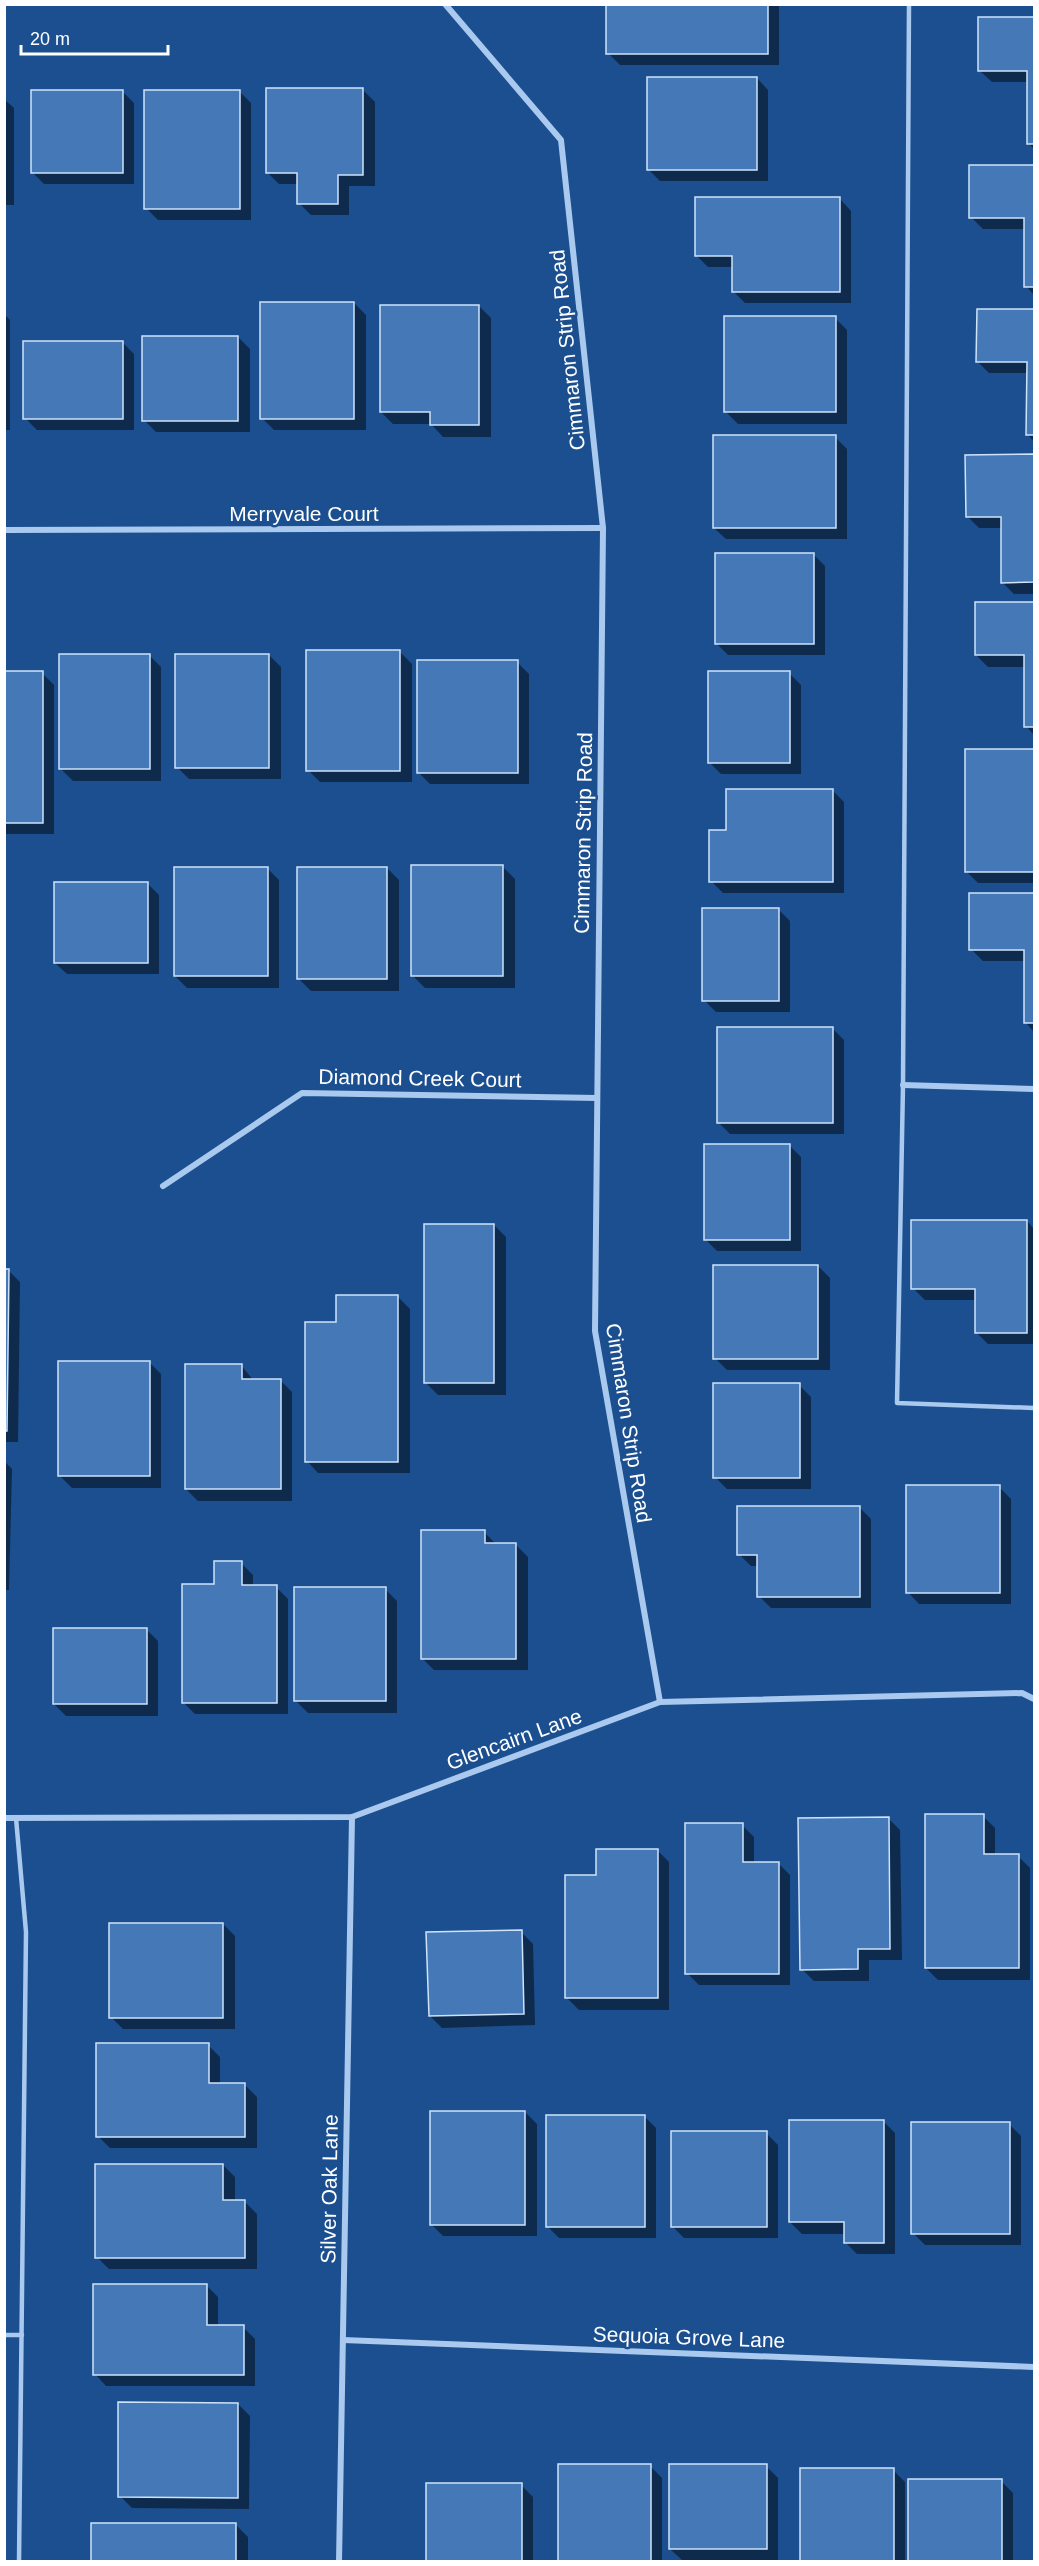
<svg xmlns="http://www.w3.org/2000/svg" width="1039" height="2566" font-family="Arial,sans-serif">
	<style>
		.shadow { fill: #0007 }
		.building { fill: #4478b7; stroke: #cfe3fa; stroke-width: 1.5 }
		.lines { fill: none; stroke-linecap: round; stroke-linejoin: round }
		.service { stroke: #a9c9ee; stroke-width: 4.5 }
		.minor { stroke: #a9c9ee; stroke-width: 6 }
		.labels { text-anchor: middle; dominant-baseline: central; stroke-width: 5; stroke-linejoin: round; paint-order: stroke }
		.street-label { font-size: 21px; fill: #fff; stroke: #1b4f8f }
	</style>
	<rect width="100%" height="100%" fill="#1b4f8f"/>
	<g class="shadow">
		<path d="M 608,4 L 779,4 L 779,65 L 620,65 L 608,53 Z"/>
		<path d="M 1021,4 L 1034,4 L 1034,6 L 1022,6 Z"/>
		<path d="M 980,18 L 1034,18 L 1034,149 L 1029,144 L 1029,82 L 992,82 L 980,71 Z"/>
		<path d="M 757,78 L 768,90 L 768,181 L 660,181 L 648,169 Z"/>
		<path d="M 363,90 L 375,102 L 375,186 L 349,186 L 349,215 L 311,215 L 299,203 L 299,184 L 279,184 L 267,172 Z"/>
		<path d="M 122,91 L 134,103 L 134,184 L 44,184 L 32,172 Z"/>
		<path d="M 239,91 L 251,103 L 251,220 L 158,220 L 146,208 Z"/>
		<path d="M 4,99 L 14,108 L 14,205 L 4,205 Z"/>
		<path d="M 971,166 L 1034,166 L 1034,295 L 1026,286 L 1026,229 L 983,229 L 971,217 Z"/>
		<path d="M 840,199 L 851,211 L 851,303 L 745,303 L 733,291 L 733,267 L 708,267 L 696,255 Z"/>
		<path d="M 354,303 L 366,315 L 366,430 L 274,430 L 262,418 Z"/>
		<path d="M 479,306 L 491,318 L 491,437 L 443,437 L 431,424 L 393,424 L 381,412 Z"/>
		<path d="M 978,310 L 1034,311 L 1034,442 L 1028,435 L 1028,373 L 989,373 L 977,361 Z"/>
		<path d="M 4,314 L 10,320 L 10,430 L 4,430 Z"/>
		<path d="M 835,318 L 847,330 L 847,424 L 738,424 L 726,412 Z"/>
		<path d="M 238,337 L 250,349 L 250,432 L 156,432 L 144,420 Z"/>
		<path d="M 122,342 L 134,354 L 134,430 L 37,430 L 25,418 Z"/>
		<path d="M 835,437 L 847,449 L 847,539 L 726,539 L 714,528 Z"/>
		<path d="M 967,456 L 1034,456 L 1034,594 L 1014,594 L 1002,582 L 1002,528 L 979,528 L 967,516 Z"/>
		<path d="M 813,554 L 825,566 L 825,655 L 728,655 L 716,643 Z"/>
		<path d="M 976,604 L 1034,604 L 1034,735 L 1026,726 L 1026,667 L 988,667 L 976,655 Z"/>
		<path d="M 400,652 L 412,664 L 412,782 L 320,782 L 308,770 Z"/>
		<path d="M 149,655 L 161,667 L 161,781 L 73,781 L 61,769 Z"/>
		<path d="M 269,655 L 281,667 L 281,779 L 189,779 L 177,767 Z"/>
		<path d="M 517,662 L 529,674 L 529,784 L 430,784 L 418,772 Z"/>
		<path d="M 4,673 L 42,673 L 54,685 L 54,834 L 4,834 Z"/>
		<path d="M 789,673 L 801,685 L 801,774 L 721,774 L 709,762 Z"/>
		<path d="M 966,750 L 1034,750 L 1034,883 L 978,883 L 966,871 Z"/>
		<path d="M 832,790 L 844,802 L 844,893 L 723,893 L 711,881 Z"/>
		<path d="M 503,867 L 515,879 L 515,988 L 425,988 L 413,976 Z"/>
		<path d="M 267,868 L 279,880 L 279,988 L 187,988 L 175,976 Z"/>
		<path d="M 387,868 L 399,880 L 399,991 L 311,991 L 299,979 Z"/>
		<path d="M 147,883 L 159,895 L 159,974 L 67,974 L 55,963 Z"/>
		<path d="M 1034,894 L 1034,1032 L 1026,1023 L 1026,961 L 983,961 L 971,949 L 971,895 Z"/>
		<path d="M 778,909 L 790,921 L 790,1012 L 716,1012 L 704,1000 Z"/>
		<path d="M 832,1028 L 844,1040 L 844,1134 L 730,1134 L 718,1122 Z"/>
		<path d="M 789,1145 L 801,1157 L 801,1251 L 717,1251 L 705,1239 Z"/>
		<path d="M 1027,1221 L 1034,1229 L 1034,1344 L 988,1344 L 976,1332 L 976,1300 L 925,1300 L 913,1288 Z"/>
		<path d="M 494,1225 L 506,1237 L 506,1395 L 438,1395 L 426,1383 Z"/>
		<path d="M 818,1266 L 830,1278 L 830,1370 L 727,1370 L 715,1358 Z"/>
		<path d="M 4,1270 L 8,1270 L 20,1282 L 18,1442 L 4,1442 Z"/>
		<path d="M 398,1297 L 410,1309 L 410,1473 L 318,1473 L 307,1461 L 337,1323 Z"/>
		<path d="M 149,1362 L 161,1374 L 161,1488 L 72,1488 L 60,1476 Z"/>
		<path d="M 241,1365 L 253,1380 L 280,1380 L 292,1392 L 292,1501 L 198,1501 L 186,1489 Z"/>
		<path d="M 799,1385 L 811,1397 L 811,1489 L 727,1489 L 715,1477 Z"/>
		<path d="M 4,1461 L 12,1469 L 9,1590 L 4,1590 Z"/>
		<path d="M 999,1487 L 1011,1499 L 1011,1604 L 919,1604 L 908,1592 Z"/>
		<path d="M 859,1507 L 871,1519 L 871,1608 L 771,1608 L 759,1596 L 759,1566 L 751,1566 L 739,1554 Z"/>
		<path d="M 484,1532 L 496,1544 L 516,1545 L 528,1557 L 528,1670 L 434,1670 L 422,1658 Z"/>
		<path d="M 241,1563 L 253,1575 L 253,1587 L 276,1587 L 288,1599 L 288,1714 L 195,1714 L 183,1702 L 216,1585 Z"/>
		<path d="M 385,1589 L 397,1601 L 397,1713 L 308,1713 L 296,1701 Z"/>
		<path d="M 146,1629 L 158,1641 L 158,1716 L 66,1716 L 54,1704 Z"/>
		<path d="M 983,1816 L 995,1828 L 995,1856 L 1018,1856 L 1030,1868 L 1030,1980 L 938,1980 L 926,1968 Z"/>
		<path d="M 888,1818 L 900,1830 L 902,1960 L 869,1960 L 869,1981 L 814,1981 L 802,1969 Z"/>
		<path d="M 742,1825 L 754,1837 L 754,1863 L 778,1863 L 790,1875 L 790,1985 L 699,1985 L 687,1973 Z"/>
		<path d="M 657,1850 L 669,1862 L 669,2010 L 579,2010 L 567,1998 Z"/>
		<path d="M 223,1924 L 235,1936 L 235,2029 L 123,2029 L 111,2017 Z"/>
		<path d="M 521,1932 L 533,1944 L 535,2025 L 442,2028 L 430,2016 Z"/>
		<path d="M 208,2045 L 220,2057 L 220,2085 L 245,2085 L 257,2097 L 257,2148 L 110,2148 L 98,2136 Z"/>
		<path d="M 525,2112 L 537,2124 L 537,2236 L 443,2236 L 431,2224 Z"/>
		<path d="M 644,2116 L 656,2128 L 656,2238 L 559,2238 L 547,2226 Z"/>
		<path d="M 883,2121 L 895,2133 L 895,2254 L 857,2254 L 845,2242 L 845,2234 L 802,2234 L 790,2222 Z"/>
		<path d="M 1009,2124 L 1021,2136 L 1021,2245 L 925,2245 L 913,2233 Z"/>
		<path d="M 766,2133 L 778,2145 L 778,2238 L 684,2238 L 672,2226 Z"/>
		<path d="M 223,2165 L 235,2177 L 235,2202 L 245,2202 L 257,2214 L 257,2269 L 109,2269 L 97,2257 Z"/>
		<path d="M 206,2285 L 218,2297 L 218,2327 L 243,2327 L 255,2339 L 255,2386 L 106,2386 L 95,2374 Z"/>
		<path d="M 238,2404 L 250,2416 L 249,2509 L 132,2508 L 120,2496 Z"/>
		<path d="M 650,2466 L 662,2478 L 662,2562 L 560,2562 Z"/>
		<path d="M 766,2466 L 778,2478 L 778,2560 L 682,2560 L 670,2549 Z"/>
		<path d="M 893,2470 L 905,2482 L 905,2562 L 801,2562 Z"/>
		<path d="M 1001,2481 L 1013,2493 L 1013,2562 L 910,2562 Z"/>
		<path d="M 521,2485 L 533,2497 L 533,2562 L 427,2562 Z"/>
		<path d="M 236,2525 L 248,2537 L 248,2562 L 92,2562 Z"/>
	</g>
	<g class="building">
		<rect x="606" y="4" width="162" height="50"/>
		<path d="M 978,17 L 1034,17 L 1034,144 L 1027,144 L 1027,71 L 978,71 Z"/>
		<rect x="647" y="77" width="110" height="93"/>
		<path d="M 266,88 L 363,88 L 363,175 L 338,175 L 338,204 L 297,204 L 297,173 L 266,173 Z"/>
		<rect x="31" y="90" width="92" height="83"/>
		<rect x="144" y="90" width="96" height="119"/>
		<path d="M 969,165 L 1034,165 L 1034,287 L 1024,287 L 1024,218 L 969,218 Z"/>
		<path d="M 695,197 L 840,197 L 840,292 L 732,292 L 732,256 L 695,256 Z"/>
		<rect x="260" y="302" width="94" height="117"/>
		<path d="M 380,305 L 479,305 L 479,425 L 430,425 L 430,412 L 380,412 Z"/>
		<path d="M 977,309 L 1034,309 L 1034,435 L 1026,435 L 1027,362 L 976,362 Z"/>
		<rect x="724" y="316" width="112" height="96"/>
		<rect x="142" y="336" width="96" height="85"/>
		<rect x="23" y="341" width="100" height="78"/>
		<rect x="713" y="435" width="123" height="93"/>
		<path d="M 1034,454 L 1034,582 L 1001,583 L 1001,517 L 966,517 L 965,455 Z"/>
		<rect x="715" y="553" width="99" height="91"/>
		<path d="M 975,602 L 1034,602 L 1034,727 L 1024,727 L 1024,655 L 975,655 Z"/>
		<rect x="306" y="650" width="94" height="121"/>
		<rect x="59" y="654" width="91" height="115"/>
		<rect x="175" y="654" width="94" height="114"/>
		<rect x="417" y="660" width="101" height="113"/>
		<rect x="4" y="671" width="39" height="152"/>
		<rect x="708" y="671" width="82" height="92"/>
		<rect x="965" y="749" width="69" height="123"/>
		<path d="M 726,789 L 833,789 L 833,882 L 709,882 L 709,830 L 726,830 Z"/>
		<rect x="411" y="865" width="92" height="111"/>
		<rect x="174" y="867" width="94" height="109"/>
		<rect x="297" y="867" width="90" height="112"/>
		<rect x="54" y="882" width="94" height="81"/>
		<path d="M 969,893 L 1034,893 L 1034,1023 L 1024,1023 L 1024,950 L 969,950 Z"/>
		<rect x="702" y="908" width="77" height="93"/>
		<rect x="717" y="1027" width="116" height="96"/>
		<rect x="704" y="1144" width="86" height="96"/>
		<path d="M 911,1220 L 1027,1220 L 1027,1333 L 975,1333 L 975,1289 L 911,1289 Z"/>
		<rect x="424" y="1224" width="70" height="159"/>
		<rect x="713" y="1265" width="105" height="94"/>
		<path d="M 4,1269 L 9,1269 L 7,1431 L 4,1431 Z"/>
		<path d="M 336,1295 L 398,1295 L 398,1462 L 305,1462 L 305,1322 L 336,1322 Z"/>
		<rect x="58" y="1361" width="92" height="115"/>
		<path d="M 185,1364 L 242,1364 L 242,1379 L 281,1379 L 281,1489 L 185,1489 Z"/>
		<rect x="713" y="1383" width="87" height="95"/>
		<rect x="906" y="1485" width="94" height="108"/>
		<path d="M 737,1506 L 860,1506 L 860,1597 L 757,1597 L 757,1555 L 737,1555 Z"/>
		<path d="M 421,1530 L 485,1530 L 485,1543 L 516,1543 L 516,1659 L 421,1659 Z"/>
		<path d="M 214,1561 L 242,1561 L 242,1585 L 277,1585 L 277,1703 L 182,1703 L 182,1584 L 214,1584 Z"/>
		<rect x="294" y="1587" width="92" height="114"/>
		<rect x="53" y="1628" width="94" height="76"/>
		<path d="M 925,1814 L 984,1814 L 984,1854 L 1019,1854 L 1019,1968 L 925,1968 Z"/>
		<path d="M 889,1817 L 890,1949 L 858,1949 L 858,1969 L 800,1970 L 798,1818 Z"/>
		<path d="M 685,1823 L 743,1823 L 743,1862 L 779,1862 L 779,1974 L 685,1974 Z"/>
		<path d="M 596,1849 L 658,1849 L 658,1998 L 565,1998 L 565,1875 L 596,1875 Z"/>
		<rect x="109" y="1923" width="114" height="95"/>
		<path d="M 522,1930 L 524,2014 L 429,2016 L 426,1932 Z"/>
		<path d="M 96,2043 L 209,2043 L 209,2083 L 245,2083 L 245,2137 L 96,2137 Z"/>
		<rect x="430" y="2111" width="95" height="114"/>
		<rect x="546" y="2115" width="99" height="112"/>
		<path d="M 789,2120 L 884,2120 L 884,2243 L 844,2243 L 844,2222 L 789,2222 Z"/>
		<rect x="911" y="2122" width="99" height="112"/>
		<rect x="671" y="2131" width="96" height="96"/>
		<path d="M 95,2164 L 223,2164 L 223,2200 L 245,2200 L 245,2258 L 95,2258 Z"/>
		<path d="M 93,2284 L 207,2284 L 207,2325 L 244,2325 L 244,2375 L 93,2375 Z"/>
		<path d="M 118,2402 L 238,2403 L 238,2498 L 118,2497 Z"/>
		<rect x="558" y="2464" width="93" height="98"/>
		<rect x="669" y="2464" width="98" height="85"/>
		<rect x="800" y="2468" width="94" height="94"/>
		<rect x="908" y="2479" width="94" height="83"/>
		<rect x="426" y="2483" width="96" height="79"/>
		<rect x="91" y="2523" width="145" height="39"/>
	</g>
	<g class="lines">
		<g class="service">
			<path d="M 909,4 L 903,1085 L 897,1403 L 1034,1408"/>
			<path d="M 16,1818 L 26,1932 L 19,2562"/>
			<path d="M 4,2335 L 22,2335"/>
		</g>
		<g class="minor">
			<path d="M 445,4 L 561,140 L 603,528 L 595,1331 L 660,1702"/>
			<path d="M 4,530 L 603,528"/>
			<path d="M 903,1085 L 1034,1089"/>
			<path d="M 163,1186 L 302,1093 L 597,1098"/>
			<path d="M 4,1818 L 352,1817 L 660,1702 L 1022,1693 L 1034,1699"/>
			<path d="M 343,2340 L 1034,2367"/>
			<path d="M 339,2562 L 352,1817"/>
		</g>
	</g>
	<g class="labels">
		<g class="street-label">
			<text transform="translate(567 350) rotate(-96)">Cimmaron Strip Road</text>
			<text x="304" y="513">Merryvale Court</text>
			<text transform="translate(583 833) rotate(-89)">Cimmaron Strip Road</text>
			<text transform="translate(420 1078) rotate(1)">Diamond Creek Court</text>
			<text transform="translate(629 1423) rotate(81)">Cimmaron Strip Road</text>
			<text transform="translate(514 1739) rotate(-20)">Glencairn Lane</text>
			<text transform="translate(329 2189) rotate(-89)">Silver Oak Lane</text>
			<text transform="translate(689 2337) rotate(2)">Sequoia Grove Lane</text>
		</g>
	</g>
	<rect width="1039" height="2566" fill="none" stroke="#ffffff" stroke-width="12"/>
	<path d="M21 45v9h147v-9" fill="none" stroke="#ffffff" stroke-width="3"/>
	<text x="30" y="45" font-size="18" fill="#ffffff" stroke="#1b4f8f" stroke-width="4.5" paint-order="stroke">20 m</text>
</svg>
